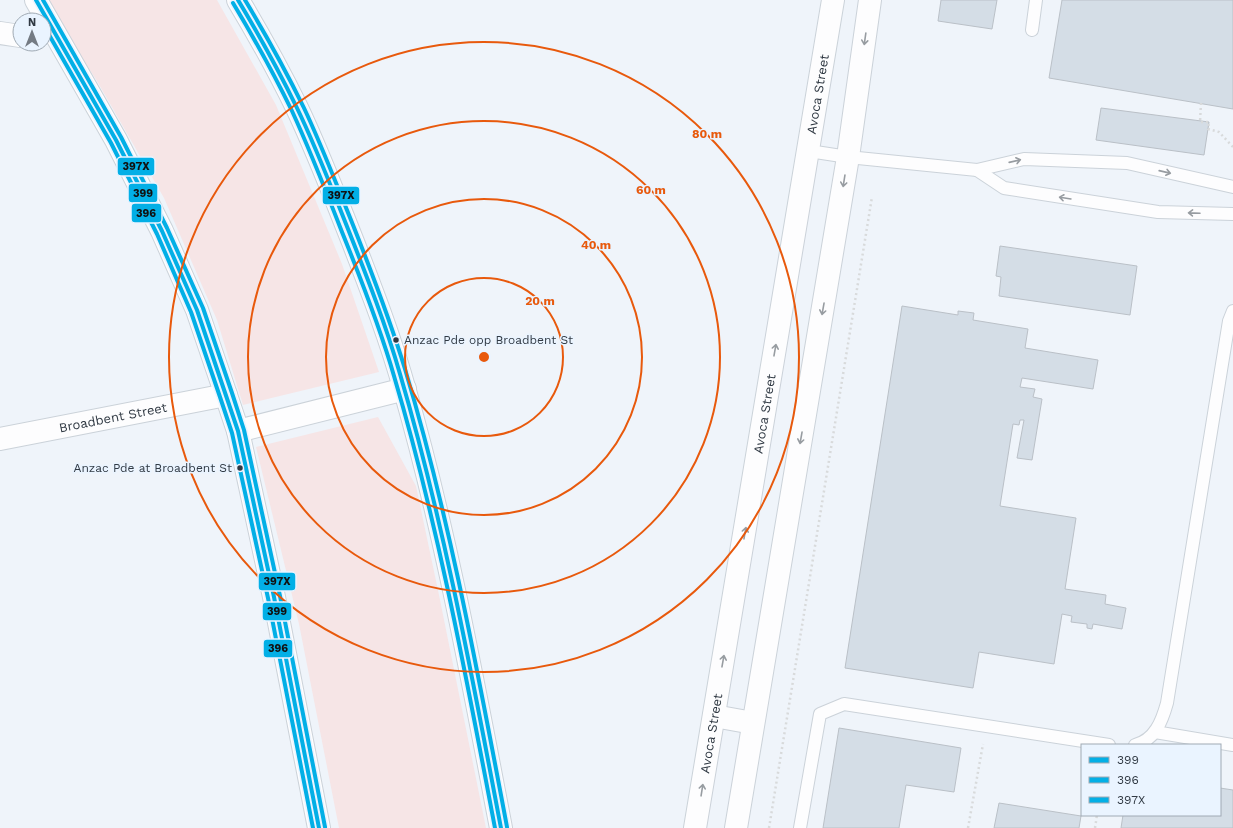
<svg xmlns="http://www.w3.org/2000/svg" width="1233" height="828" font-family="'Work Sans',sans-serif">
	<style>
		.green { fill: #f6e5e6 }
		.building { fill: #d4dde6; stroke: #bac0c7 }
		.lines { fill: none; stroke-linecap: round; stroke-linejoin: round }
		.lane-casing { stroke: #cbd2d9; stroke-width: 14 }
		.street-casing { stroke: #cbd2d9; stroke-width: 24 }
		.primary-casing { stroke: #cbd2d9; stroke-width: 24 }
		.path { stroke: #d8dadb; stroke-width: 2.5; stroke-dasharray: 2 3; stroke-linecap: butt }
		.lane { stroke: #fdfdfe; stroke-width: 12 }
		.street { stroke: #fdfdfe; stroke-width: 22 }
		.primary { stroke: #fdfdfe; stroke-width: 22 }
		.bus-1-casing { stroke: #eaf4ff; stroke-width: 7 }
		.bus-2-casing { stroke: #eaf4ff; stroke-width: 7 }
		.bus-3-casing { stroke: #eaf4ff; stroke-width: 7 }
		.bus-1 { stroke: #02afe6; stroke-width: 4 }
		.bus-2 { stroke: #02afe6; stroke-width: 4 }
		.bus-3 { stroke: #02afe6; stroke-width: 4 }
		.oneway { stroke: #979ca1 }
		.ring { fill: none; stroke: #e8590c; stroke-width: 2 }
		.bus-dot { fill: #313a44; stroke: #eaf4ff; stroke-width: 1.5 }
		.labels { text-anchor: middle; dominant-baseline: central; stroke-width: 3; stroke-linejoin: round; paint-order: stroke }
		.bus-label { font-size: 12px; fill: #313a44; stroke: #eaf4ff; text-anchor: start }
		.street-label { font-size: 13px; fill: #313a44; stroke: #eaf4ff }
		.centre { fill: #e8590c; stroke: #eaf4ff; stroke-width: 2 }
		.ring-label { font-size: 12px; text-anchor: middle; font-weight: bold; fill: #e8590c; stroke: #eaf4ff; stroke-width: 3; stroke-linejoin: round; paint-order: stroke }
		.line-badge { stroke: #eaf4ff; stroke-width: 1.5 }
		.pale-badge-label { font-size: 11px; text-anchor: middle; font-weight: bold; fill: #111 }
	</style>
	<rect width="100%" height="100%" fill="#eff4fa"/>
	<g class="green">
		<path d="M 44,0 L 217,0 L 276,105 L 342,264 L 379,372 L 243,405 L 217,320 L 164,198 L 97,81 Z"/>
		<path d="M 378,417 L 416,486 L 439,595 L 486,828 L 339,828 L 299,624 L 256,447 Z"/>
	</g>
	<g class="building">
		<path d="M 941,0 L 997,0 L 992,29 L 938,21 Z"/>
		<path d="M 1062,0 L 1233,0 L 1233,109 L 1049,78 Z"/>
		<path d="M 1101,108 L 1209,122 L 1204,155 L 1096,140 Z"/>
		<path d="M 1000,246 L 1137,266 L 1130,315 L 999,296 L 1001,277 L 996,276 Z"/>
		<path d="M 902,306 L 958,315 L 958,311 L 974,313 L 973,320 L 1028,329 L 1025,348 L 1098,360 L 1093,389 L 1022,378 L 1020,387 L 1035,389 L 1033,397 L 1042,399 L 1032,460 L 1017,458 L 1024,420 L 1020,420 L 1019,425 L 1013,424 L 1000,506 L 1076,518 L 1065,589 L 1106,595 L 1105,604 L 1126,608 L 1122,629 L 1093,624 L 1092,629 L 1087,628 L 1087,624 L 1071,622 L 1072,616 L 1062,614 L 1054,664 L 979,652 L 973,688 L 845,668 Z"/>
		<path d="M 839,728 L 961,748 L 954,792 L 906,785 L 899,828 L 823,828 Z"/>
		<path d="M 1220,788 L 1233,790 L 1233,828 L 1121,828 L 1123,815 L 1220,815 Z"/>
		<path d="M 999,803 L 1081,816 L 1079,828 L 994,828 Z"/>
	</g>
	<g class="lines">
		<defs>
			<g id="lane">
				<path d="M 1032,30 L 1036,0"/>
				<path d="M 809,151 L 848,157 L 977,170 L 1024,159 L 1127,163 L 1233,187"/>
				<path d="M 977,170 L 1004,188 L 1158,212 L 1233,214"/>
				<path d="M 1155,732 L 1233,745"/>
				<path d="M 1135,745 C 1155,740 1162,721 1167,703 L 1229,321 L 1233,311"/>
				<path d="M 800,828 L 820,714 L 844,704 L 1109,745"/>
			</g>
			<g id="street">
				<path d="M 0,33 L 20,36"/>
				<path d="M 238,431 L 405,389"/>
				<path id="s1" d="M 0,439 L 226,395"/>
			</g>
			<g id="primary">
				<path d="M 36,0 L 116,140 L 162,231 L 197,310 L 226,395 L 238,431 L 274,597 L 319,828"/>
				<path d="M 238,0 C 259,35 279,71 297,108 C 318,152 335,197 353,242 C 372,291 391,340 405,391 C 446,534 473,682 501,828"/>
				<path d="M 714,716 L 753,723"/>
				<path id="s2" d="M 695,828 L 833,0"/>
				<path d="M 736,828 L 848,157 L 870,0"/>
			</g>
		</defs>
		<use href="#lane" class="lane-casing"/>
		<use href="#street" class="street-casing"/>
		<use href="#primary" class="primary-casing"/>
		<g class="path">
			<path d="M 1201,103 L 1200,122 L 1209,122 L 1208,129 L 1219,132 L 1233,147"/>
			<path d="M 769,828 L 872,197"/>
			<path d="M 968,828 L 983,744"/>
			<path d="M 1095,828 L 1097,815"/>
		</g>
		<use href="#lane" class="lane"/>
		<use href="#street" class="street"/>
		<use href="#primary" class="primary"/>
		<defs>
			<g id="bus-1">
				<path d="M 36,0 L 116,140 L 162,231 L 197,310 L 238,431 L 274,597 L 319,828"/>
				<path d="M 238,0 C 259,35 279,71 297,108 C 316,147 332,189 348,229 C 367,277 386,325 400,374 C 444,523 472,676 501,828"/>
			</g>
			<g id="bus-2">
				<path d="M 233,3 C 254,38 274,74 292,111 C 310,150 326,191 342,232 C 361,279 380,327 394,376 C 438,524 466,676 495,828"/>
				<path d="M 44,26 L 111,143 L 157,234 L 191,312 L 220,397 L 232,433 L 268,598 L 313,828"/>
			</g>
			<g id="bus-3">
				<path d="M 43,0 L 121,137 L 167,228 L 203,308 L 232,393 L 244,430 L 280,596 L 325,827"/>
				<path d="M 245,0 C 266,35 286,71 304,108 C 322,146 337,186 353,225 C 372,273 390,320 405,369 C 450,519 478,674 507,827"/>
			</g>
		</defs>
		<use href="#bus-1" class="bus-1-casing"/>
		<use href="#bus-2" class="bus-2-casing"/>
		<use href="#bus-3" class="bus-3-casing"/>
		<use href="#bus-1" class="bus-1"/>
		<use href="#bus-2" class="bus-2"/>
		<use href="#bus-3" class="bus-3"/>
	</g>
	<defs><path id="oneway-shaft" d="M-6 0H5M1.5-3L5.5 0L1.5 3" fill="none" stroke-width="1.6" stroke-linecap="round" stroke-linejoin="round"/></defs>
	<g class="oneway">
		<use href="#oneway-shaft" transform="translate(865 39) rotate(98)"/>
		<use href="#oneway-shaft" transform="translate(1015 161) rotate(-13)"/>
		<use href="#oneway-shaft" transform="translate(1165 172) rotate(13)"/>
		<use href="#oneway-shaft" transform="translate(844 181) rotate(99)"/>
		<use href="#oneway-shaft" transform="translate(1065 198) rotate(-171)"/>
		<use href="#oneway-shaft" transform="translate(1194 213) rotate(-178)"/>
		<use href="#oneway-shaft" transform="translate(823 309) rotate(100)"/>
		<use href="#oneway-shaft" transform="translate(775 350) rotate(-80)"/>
		<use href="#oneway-shaft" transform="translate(801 438) rotate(100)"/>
		<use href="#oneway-shaft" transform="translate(745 533) rotate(-80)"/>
		<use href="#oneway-shaft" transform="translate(723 661) rotate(-80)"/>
		<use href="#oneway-shaft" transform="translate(702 790) rotate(-81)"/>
	</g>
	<g class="ring">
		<circle cx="484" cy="357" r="79"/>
		<circle cx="484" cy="357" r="158"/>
		<circle cx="484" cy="357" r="236"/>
		<circle cx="484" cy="357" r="315"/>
	</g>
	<g class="bus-dot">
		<circle cx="396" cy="340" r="3.5"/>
		<circle cx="240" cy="468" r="3.5"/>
	</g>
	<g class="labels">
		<g class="bus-label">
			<text x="404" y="340">Anzac Pde opp Broadbent St</text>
			<text x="232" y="468" text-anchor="end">Anzac Pde at Broadbent St</text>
		</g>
		<g class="street-label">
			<text stroke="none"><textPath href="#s2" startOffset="744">Avoca Street</textPath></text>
			<text stroke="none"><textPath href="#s2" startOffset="420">Avoca Street</textPath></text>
			<text stroke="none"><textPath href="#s1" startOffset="115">Broadbent Street</textPath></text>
			<text stroke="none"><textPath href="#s2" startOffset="96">Avoca Street</textPath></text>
		</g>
	</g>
	<circle cx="484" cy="357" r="6" class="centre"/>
	<g class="ring-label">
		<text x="707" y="138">80 m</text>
		<text x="651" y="194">60 m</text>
		<text x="596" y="249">40 m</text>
		<text x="540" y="305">20 m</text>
	</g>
	<g class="line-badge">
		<rect x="117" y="157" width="38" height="19" rx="4" fill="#02afe6"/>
		<rect x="128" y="183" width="30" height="20" rx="4" fill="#02afe6"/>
		<rect x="322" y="186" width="38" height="19" rx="4" fill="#02afe6"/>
		<rect x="131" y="203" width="31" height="20" rx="4" fill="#02afe6"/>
		<rect x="258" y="572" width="38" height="19" rx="4" fill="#02afe6"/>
		<rect x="262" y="602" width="30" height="19" rx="4" fill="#02afe6"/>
		<rect x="263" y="639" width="30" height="19" rx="4" fill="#02afe6"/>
	</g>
	<g class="pale-badge-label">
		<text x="136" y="170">397X</text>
		<text x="143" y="197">399</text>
		<text x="341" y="199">397X</text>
		<text x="146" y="217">396</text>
		<text x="277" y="585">397X</text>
		<text x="277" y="615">399</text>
		<text x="278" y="652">396</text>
	</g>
	<rect x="1081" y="744" width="140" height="72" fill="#eaf4ff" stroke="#a0aab4"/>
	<rect x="1089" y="757" width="20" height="6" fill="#02afe6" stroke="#a0aab4"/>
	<text x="1117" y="764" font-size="12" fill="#313a44">399</text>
	<rect x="1089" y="777" width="20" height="6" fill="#02afe6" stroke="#a0aab4"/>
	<text x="1117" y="784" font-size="12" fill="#313a44">396</text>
	<rect x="1089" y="797" width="20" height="6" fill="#02afe6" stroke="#a0aab4"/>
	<text x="1117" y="804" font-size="12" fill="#313a44">397X</text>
	<g transform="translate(32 32)"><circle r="19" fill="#eaf4ff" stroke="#a0aab4"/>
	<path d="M0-3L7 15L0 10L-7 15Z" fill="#747b84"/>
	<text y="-6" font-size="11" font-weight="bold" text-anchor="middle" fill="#313a44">N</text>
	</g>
</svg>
